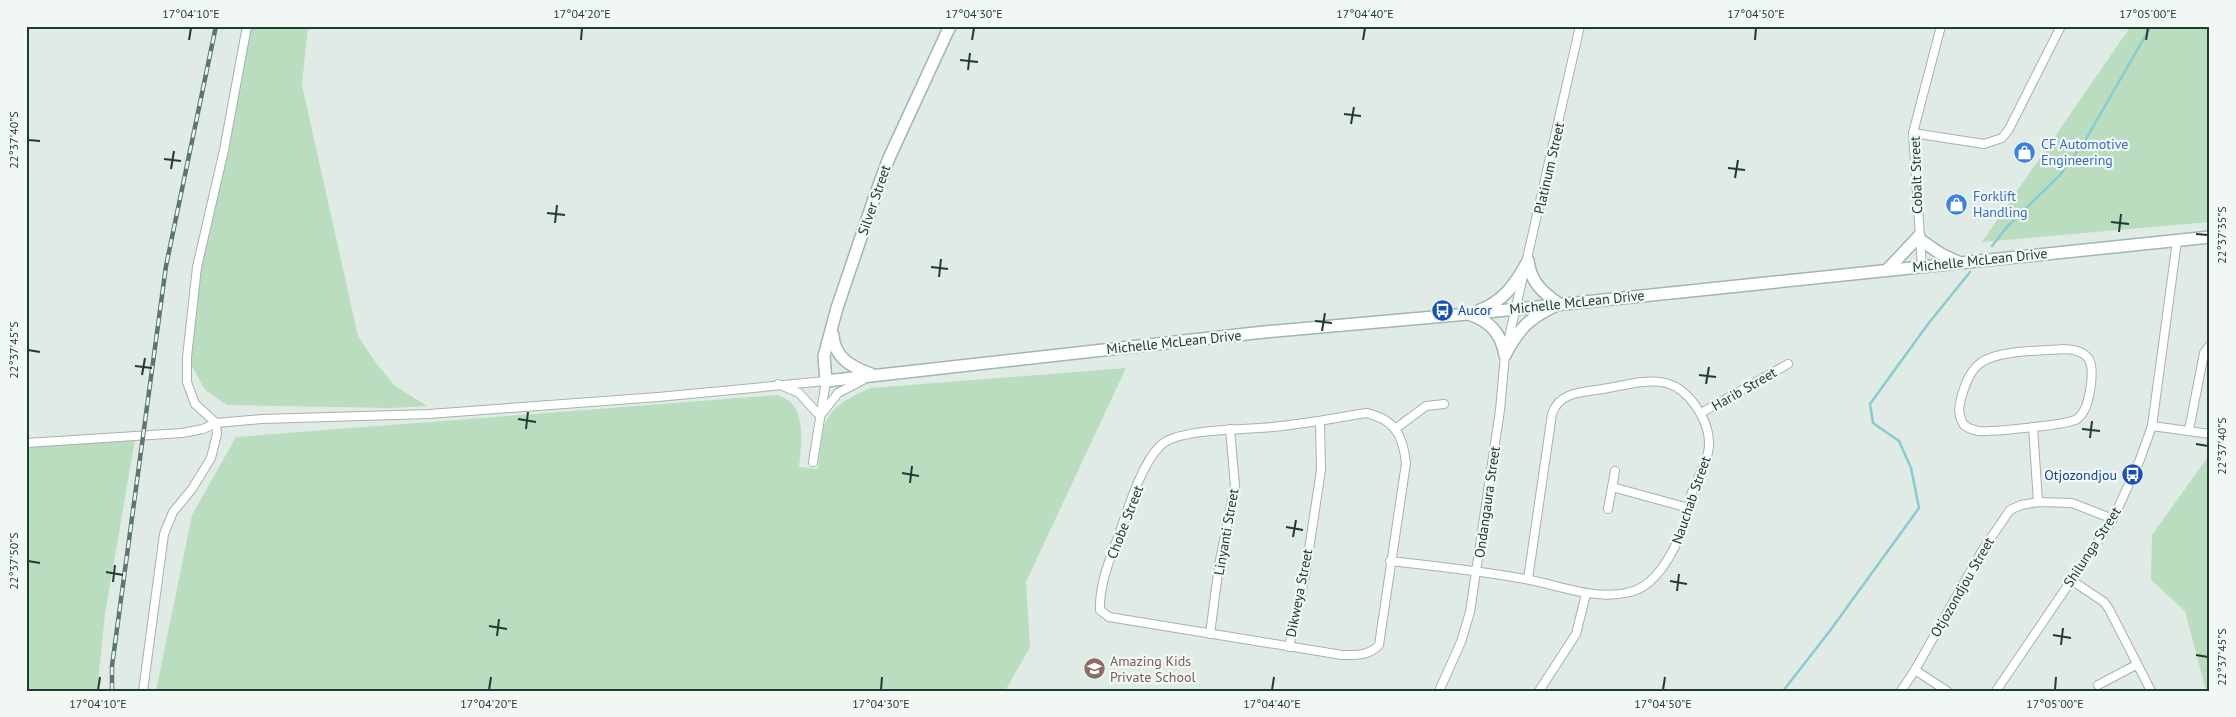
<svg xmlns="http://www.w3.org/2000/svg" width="2236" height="717" font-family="'PT Sans',sans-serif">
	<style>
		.green { fill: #badcbf }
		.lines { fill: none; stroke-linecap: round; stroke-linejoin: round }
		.stream { stroke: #89ccd0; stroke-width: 2.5 }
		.street-casing { stroke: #a4b3ac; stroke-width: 10 }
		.secondary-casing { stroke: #9fb7ac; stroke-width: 14 }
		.street { stroke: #fff; stroke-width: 8 }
		.secondary { stroke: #fff; stroke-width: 11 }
		.rail-casing { stroke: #5c776d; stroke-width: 4.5 }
		.rail { stroke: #f1f8f4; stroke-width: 2.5; stroke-dasharray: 8; stroke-linecap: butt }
		.ticks { fill: none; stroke: #213b32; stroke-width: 2 }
		.labels { text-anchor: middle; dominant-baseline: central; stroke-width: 4.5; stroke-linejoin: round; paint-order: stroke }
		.shop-label { font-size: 14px; fill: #366cbe; stroke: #f1f8f4; text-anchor: start }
		.street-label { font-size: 14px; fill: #213b32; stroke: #f1f8f4 }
		.transit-label { font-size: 14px; fill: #164399; stroke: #f1f8f4; text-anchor: start }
		.education-label { font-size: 14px; fill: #785e54; stroke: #f1f8f4; text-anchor: start }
		.neatline { fill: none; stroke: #213b32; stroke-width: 2 }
		.ticks-label { font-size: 12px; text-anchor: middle; fill: #213b32 }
	</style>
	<rect width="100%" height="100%" fill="#e1ebe5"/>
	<g class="green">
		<path d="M 247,26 L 308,26 L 302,85 L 358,336 L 376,363 L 395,386 L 427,406 L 391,408 L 227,405 L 205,390 L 187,357 L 197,267 Z"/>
		<path d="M 2131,26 L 2210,26 L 2210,222 L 1982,242 Z"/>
		<path d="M 1126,368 L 1026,582 L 1030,647 L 1005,691 L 156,691 L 192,515 L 236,437 L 777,395 C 782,397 790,400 793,405 C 805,422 801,448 799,467 L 817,469 C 821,456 820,440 824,427 C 830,406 853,395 871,388 Z"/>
		<path d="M 136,434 L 105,614 L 97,691 L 26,691 L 26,443 Z"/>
		<path d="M 2210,454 L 2210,691 L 2206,691 L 2185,611 L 2151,580 L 2152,535 Z"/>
	</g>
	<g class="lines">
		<g class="stream">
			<path d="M 1992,246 L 2007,227 L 2060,175 L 2086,139 L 2151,26"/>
			<path d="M 1783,691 L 1829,632 L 1919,508 L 1911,468 L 1899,441 L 1873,423 L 1870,404 L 1928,324 L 1970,272"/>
		</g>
		<defs>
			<g id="street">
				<path d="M 1913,133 L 1984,144 L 2002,138 L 2009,129 L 2061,26"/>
				<path d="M 1922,267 L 1913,133 L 1941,26"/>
				<path d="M 2064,349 C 2094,350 2094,366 2090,391 C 2088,401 2086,412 2077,419 C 2069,425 1991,432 1978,431 C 1973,430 1968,428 1964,425 C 1957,414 1959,406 1962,395 C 1966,382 1971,369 1982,362 C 1999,350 2042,351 2064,349 Z"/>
				<path d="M 778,384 L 799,393 L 820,416 L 838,393 L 863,380"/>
				<path d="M 1366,413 C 1395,419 1403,436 1406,463 L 1379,645 C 1369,656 1356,655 1342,655 L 1109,617 L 1100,610 C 1099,581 1113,552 1122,526 C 1130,502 1143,462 1161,445 C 1179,428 1247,430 1272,427 C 1304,424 1335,418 1366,413 Z"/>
				<path d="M 1701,413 L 1788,364"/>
				<path d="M 2152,426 L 2210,434"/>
				<path d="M 2033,427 L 2038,502"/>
				<path d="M 1395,429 L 1426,406 L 1444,404"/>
				<path d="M 2189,430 L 2204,353 L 2210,345"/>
				<path d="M 26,443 L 182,433 L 203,429 L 216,423 L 262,419 L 429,414 L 658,397 L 826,381 L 813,462"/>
				<path d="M 1612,487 L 1689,508"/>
				<path d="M 1608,509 L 1615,471"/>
				<path d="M 1390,561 C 1435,566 1481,571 1525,579 C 1559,585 1595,601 1630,592 C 1661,585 1681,538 1689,510 C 1690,505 1690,500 1691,495 C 1697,478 1710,459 1709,441 C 1708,419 1689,389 1666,383 C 1647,378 1622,386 1603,389 C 1583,392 1559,392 1552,414 L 1528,579"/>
				<path d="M 2071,580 L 2104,602 L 2109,609 L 2151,691"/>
				<path d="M 1210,634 L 1219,565 L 1235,486 L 1230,429"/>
				<path d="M 1289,647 L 1305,576 L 1321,470 L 1320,421"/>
				<path d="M 1915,670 L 1947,691"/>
				<path d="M 2098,685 L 2136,665"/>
				<path d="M 143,691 L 164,534 L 173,512 L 192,489 L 211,458 L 217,434 L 216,423 L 195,404 L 187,382 L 187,357 L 197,267 L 224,150 L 247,26"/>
				<path d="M 1439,691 L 1461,642 L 1470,612 L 1500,410 L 1505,355 L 1580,26"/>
				<path d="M 1539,691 L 1576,634 L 1586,594"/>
				<path d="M 1901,691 L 1915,670 L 1982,551 L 2010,510 L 2021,505 L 2038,502 L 2072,503 L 2113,519"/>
				<path d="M 1996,691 L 2113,519 L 2139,462 L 2152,426 L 2177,241"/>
			</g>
			<g id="secondary">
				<path d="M 950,26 L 889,158 L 875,196 L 837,308 L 824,356 L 826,381 L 1264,332 L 1468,314 L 2210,237"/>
				<path d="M 1919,239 L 1941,254 L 1958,262"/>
				<path d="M 1888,269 L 1919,236"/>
				<path d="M 1480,310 C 1504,301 1516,283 1528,261"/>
				<path d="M 1471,315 C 1491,322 1501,334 1505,355"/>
				<path d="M 833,335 C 834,357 851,367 871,374"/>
				<path d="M 1505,355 C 1520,327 1529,318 1559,304 C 1542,292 1531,282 1528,261"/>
			</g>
		</defs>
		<use href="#street" class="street-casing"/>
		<use href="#secondary" class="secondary-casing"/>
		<use href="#street" class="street"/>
		<use href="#secondary" class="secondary"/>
		<defs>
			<path id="rail" d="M 112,691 L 112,666 L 166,266 L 216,26"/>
		</defs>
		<use href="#rail" class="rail-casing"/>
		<use href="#rail" class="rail"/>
	</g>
	<path class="ticks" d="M 189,40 L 191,28M 581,40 L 582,28M 972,40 L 974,28M 1363,40 L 1365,28M 1755,40 L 1756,28M 2146,40 L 2148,28M 960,60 L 978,62M 968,70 L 970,53M 1344,114 L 1361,116M 1351,124 L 1354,107M 28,140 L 40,141M 164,159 L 181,161M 1728,168 L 1745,170M 171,169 L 174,151M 1735,178 L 1738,160M 547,213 L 565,215M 2111,222 L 2129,224M 555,223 L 557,205M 2119,232 L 2121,214M 2196,234 L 2208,235M 931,267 L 948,269M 939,277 L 941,259M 1315,321 L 1332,323M 1322,331 L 1325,313M 28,350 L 40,352M 135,366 L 152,368M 142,375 L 145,358M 1699,375 L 1716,377M 1706,384 L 1709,367M 518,419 L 536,422M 526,429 L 528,412M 2082,429 L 2100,431M 2090,438 L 2092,421M 2196,444 L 2208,446M 902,473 L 919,476M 910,483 L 912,466M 1286,527 L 1303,530M 1293,537 L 1296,520M 28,561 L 40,563M 106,572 L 123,575M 1670,581 L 1687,584M 113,582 L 115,565M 1677,591 L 1679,574M 489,626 L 507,629M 2053,635 L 2071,638M 497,636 L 499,619M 2061,645 L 2063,628M 2196,655 L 2208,657M 98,690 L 100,677M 489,690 L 491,677M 881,690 L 882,677M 1272,690 L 1274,677M 1663,690 L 1665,677M 2055,690 L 2056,677"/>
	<defs>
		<symbol id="shop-disc" viewBox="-11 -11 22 22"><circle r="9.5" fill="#3f7fe0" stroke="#f1f8f4"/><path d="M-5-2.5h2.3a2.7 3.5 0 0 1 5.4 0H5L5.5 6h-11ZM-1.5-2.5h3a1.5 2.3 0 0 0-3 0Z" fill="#fff"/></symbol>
		<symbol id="bus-disc" viewBox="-11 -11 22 22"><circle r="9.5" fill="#1a4fb4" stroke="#f1f8f4"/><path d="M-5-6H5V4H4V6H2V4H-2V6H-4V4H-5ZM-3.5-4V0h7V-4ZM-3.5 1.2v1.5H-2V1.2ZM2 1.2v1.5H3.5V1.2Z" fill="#fff"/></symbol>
		<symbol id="school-disc" viewBox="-11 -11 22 22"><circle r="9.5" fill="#8d6e63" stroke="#f1f8f4"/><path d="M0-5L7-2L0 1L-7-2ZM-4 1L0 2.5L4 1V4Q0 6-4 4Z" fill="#fff"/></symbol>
	</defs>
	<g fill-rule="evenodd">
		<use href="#shop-disc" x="2012" y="140" width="25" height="25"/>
		<use href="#shop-disc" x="1944" y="192" width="25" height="25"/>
		<use href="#bus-disc" x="1430" y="298" width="25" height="25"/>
		<use href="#bus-disc" x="2120" y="462" width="25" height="25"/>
		<use href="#school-disc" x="1082" y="656" width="25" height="25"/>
	</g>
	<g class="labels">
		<g class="shop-label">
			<text x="2041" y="144">CF Automotive<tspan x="2041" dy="16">Engineering</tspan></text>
			<text x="1973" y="196">Forklift<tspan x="1973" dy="16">Handling</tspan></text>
		</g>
		<g class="street-label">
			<text transform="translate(1549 168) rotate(-77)">Platinum Street</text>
			<text transform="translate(1916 175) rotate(-92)">Cobalt Street</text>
			<text transform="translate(874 200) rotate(-71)">Silver Street</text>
			<text transform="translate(1980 260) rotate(-6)">Michelle McLean Drive</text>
			<text transform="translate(1577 302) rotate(-6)">Michelle McLean Drive</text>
			<text transform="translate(1174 342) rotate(-6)">Michelle McLean Drive</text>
			<text transform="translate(1744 389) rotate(-30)">Harib Street</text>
			<text transform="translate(1691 500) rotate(-71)">Nauchab Street</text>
			<text transform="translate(1487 502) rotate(-82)">Ondangaura Street</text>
			<text transform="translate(1125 522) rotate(-69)">Chobe Street</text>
			<text transform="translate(1226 532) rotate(-80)">Linyanti Street</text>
			<text transform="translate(2092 547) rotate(-57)">Shilunga Street</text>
			<text transform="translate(1962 587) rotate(-60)">Otjozondjou Street</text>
			<text transform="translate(1299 593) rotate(-79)">Dikweya Street</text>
		</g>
		<g class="transit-label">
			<text x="1458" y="310">Aucor</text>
			<text x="2117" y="475" text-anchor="end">Otjozondjou</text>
		</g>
		<g class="education-label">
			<text x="1110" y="661">Amazing Kids<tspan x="1110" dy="16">Private School</tspan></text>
		</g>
	</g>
	<rect width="2236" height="717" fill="none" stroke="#f1f8f4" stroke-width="55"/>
	<rect x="28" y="28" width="2180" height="662" class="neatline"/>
	<g class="ticks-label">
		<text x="191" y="18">17°04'10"E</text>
		<text x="582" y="18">17°04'20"E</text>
		<text x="974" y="18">17°04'30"E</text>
		<text x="1365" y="18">17°04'40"E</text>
		<text x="1756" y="18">17°04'50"E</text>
		<text x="2148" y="18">17°05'00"E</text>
		<text transform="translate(14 140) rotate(-90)" y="4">22°37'40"S</text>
		<text transform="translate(2222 235) rotate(-90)" y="4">22°37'35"S</text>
		<text transform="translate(14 350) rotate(-90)" y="4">22°37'45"S</text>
		<text transform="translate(2222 446) rotate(-90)" y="4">22°37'40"S</text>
		<text transform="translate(14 561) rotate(-90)" y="4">22°37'50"S</text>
		<text transform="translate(2222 657) rotate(-90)" y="4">22°37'45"S</text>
		<text x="98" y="708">17°04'10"E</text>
		<text x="489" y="708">17°04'20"E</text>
		<text x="881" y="708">17°04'30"E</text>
		<text x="1272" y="708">17°04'40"E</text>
		<text x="1663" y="708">17°04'50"E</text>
		<text x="2055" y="708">17°05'00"E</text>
	</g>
</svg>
